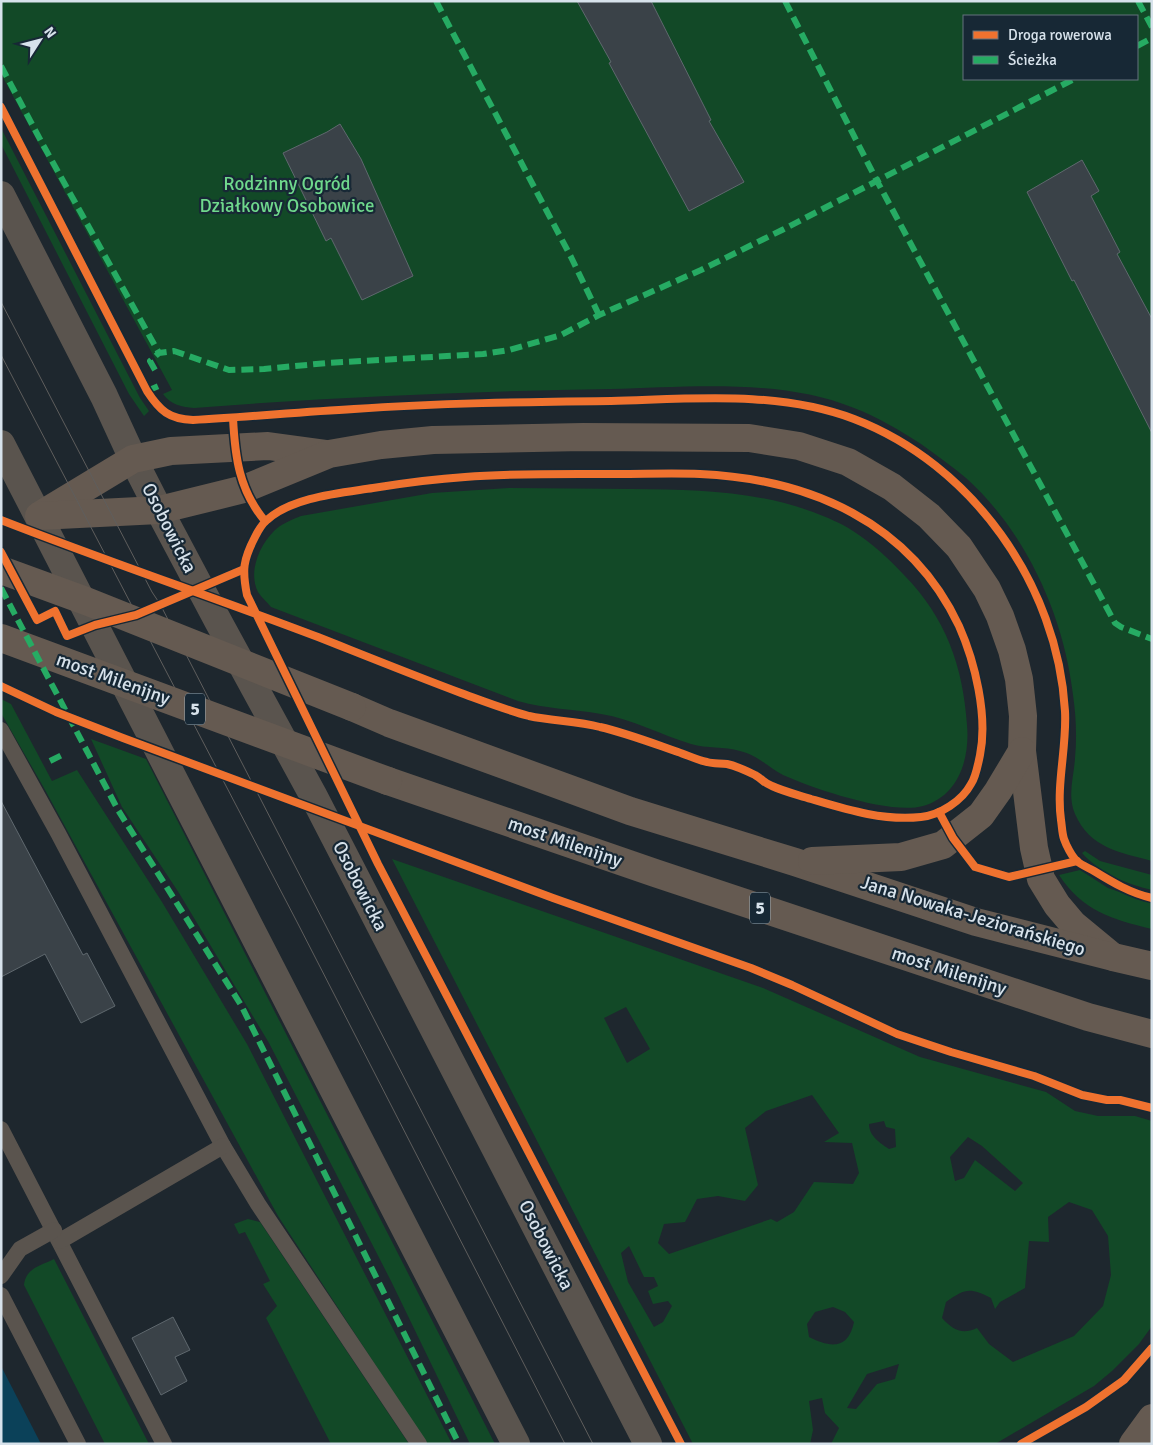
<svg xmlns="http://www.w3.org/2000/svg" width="1153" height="1445" font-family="Signika,sans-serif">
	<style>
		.green { fill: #124927; fill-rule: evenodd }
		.water { fill: #0b4159 }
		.building { fill: #3a4248; stroke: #5f686e }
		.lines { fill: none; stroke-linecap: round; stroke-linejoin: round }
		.service { stroke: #5a544e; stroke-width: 16 }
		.tertiary { stroke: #5a544e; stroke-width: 28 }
		.primary { stroke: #655a51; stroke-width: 28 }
		.tram { stroke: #5f5e5d; stroke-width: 1 }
		.primary-bridge { stroke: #655a51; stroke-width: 28 }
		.quiet { stroke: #26ab63; stroke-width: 6; stroke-dasharray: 12 6; stroke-linecap: butt }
		.cycleway-casing { stroke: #172835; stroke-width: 11 }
		.cycleway { stroke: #ef722f; stroke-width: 8 }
		.labels { text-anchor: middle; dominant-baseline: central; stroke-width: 4.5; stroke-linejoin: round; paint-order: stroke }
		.shield { fill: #172835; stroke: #9daab4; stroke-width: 1 }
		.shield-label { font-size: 18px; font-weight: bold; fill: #d7e2eb }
		.park-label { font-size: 19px; fill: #6fd88c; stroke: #172835 }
		.street-label { font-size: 19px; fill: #d7e2eb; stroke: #172835 }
	</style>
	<rect width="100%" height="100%" fill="#1e272e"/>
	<g class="green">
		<path d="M 1,1 L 1152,1 L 1152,861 C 1119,852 1090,848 1075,814 C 1067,795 1074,777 1075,758 C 1077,738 1076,715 1073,695 C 1064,616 1026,532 966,478 C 952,466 936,455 921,444 C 899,430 878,417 854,408 C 781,378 688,387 610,389 C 471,391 332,397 194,408 C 182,407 171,405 163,394 L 172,390 L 1,74 ZM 964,16 L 1137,16 L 1137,79 L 964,79 Z"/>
		<path d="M 1,128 L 140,398 L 149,411 L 144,416 L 129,394 L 1,144 Z"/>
		<path d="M 509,488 C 550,488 591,489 632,489 C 696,490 752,490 813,512 C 826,517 841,523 853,531 C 872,543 889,559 904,575 C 946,618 963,666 967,725 C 970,758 959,796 923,806 C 891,815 814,789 783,775 C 768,767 757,755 740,751 C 724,746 707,749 691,744 C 661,735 632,719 601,714 C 573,709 546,709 518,701 L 271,607 C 267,602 261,597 258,592 C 248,572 259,546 274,531 C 281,524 291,520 301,516 L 432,493 Z"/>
		<path d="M 1,699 L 11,704 L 52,781 L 77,770 L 162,902 L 247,1044 L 452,1444 L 427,1444 L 278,1216 L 44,788 L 1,713 Z"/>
		<path d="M 91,739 L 146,759 L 495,1444 L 470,1444 L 391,1281 L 269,1043 L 179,893 L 122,807 Z"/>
		<path d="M 1085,851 L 1100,861 L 1152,875 L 1152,890 C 1126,884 1100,873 1082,853 Z"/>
		<path d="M 392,859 L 763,988 L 920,1057 L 1046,1092 L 1075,1111 L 1098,1116 L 1135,1116 L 1152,1121 L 1152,1326 L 1139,1344 L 1112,1371 L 1094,1386 L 995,1444 L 831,1444 L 839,1428 L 825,1413 L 822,1398 L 809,1401 L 813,1430 L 810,1444 L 693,1444 ZM 626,1007 L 650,1049 L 627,1063 L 604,1018 ZM 812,1095 L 839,1133 L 824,1142 L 852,1143 L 859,1173 L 853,1184 L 814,1182 L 794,1212 L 777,1222 L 771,1219 L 669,1254 L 658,1243 L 664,1224 L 685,1222 L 697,1199 L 718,1196 L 745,1201 L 758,1185 L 745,1128 L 766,1111 ZM 884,1121 L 886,1127 L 895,1129 L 896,1147 L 889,1149 C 880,1143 869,1136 869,1124 ZM 968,1137 L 982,1146 L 1023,1183 L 1015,1191 L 975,1160 L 964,1178 L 955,1181 L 950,1157 ZM 1069,1202 L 1092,1210 L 1108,1236 L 1111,1275 L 1103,1306 L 1074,1336 L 1013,1362 L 989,1344 L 977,1328 C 962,1335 953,1330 942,1318 L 946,1302 C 965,1289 969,1287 991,1298 L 995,1309 L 1000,1302 L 1025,1288 L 1029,1241 L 1049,1242 L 1048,1217 ZM 629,1246 L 644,1277 L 654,1277 L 658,1286 L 648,1291 L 653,1304 L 668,1301 L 672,1306 L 663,1322 L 654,1327 L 628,1282 L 621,1253 ZM 833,1307 L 845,1312 L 854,1322 C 848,1351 829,1347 809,1337 L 807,1324 L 815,1312 ZM 899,1364 L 895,1379 L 877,1384 L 856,1409 L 847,1408 L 867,1374 Z"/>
		<path d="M 1080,870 L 1108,888 L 1152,903 L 1152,929 C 1111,919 1083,911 1059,875 Z"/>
		<path d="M 248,1219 L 260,1222 L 409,1444 L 331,1444 L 266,1318 L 277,1306 L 263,1284 L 270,1281 L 245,1232 L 239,1234 L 234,1224 Z"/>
		<path d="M 54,1259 L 149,1444 L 105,1444 L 24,1285 C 26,1268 40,1266 54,1259 Z"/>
	</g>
	<path class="water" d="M 1,1366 L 41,1444 L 1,1444 Z"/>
	<g class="building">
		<path d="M 577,1 L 651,1 L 711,120 L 709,121 L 744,182 L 689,211 L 609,63 L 611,62 Z"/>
		<path d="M 340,124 L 361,159 L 413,276 L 362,300 L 331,238 L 326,241 L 283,153 L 327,132 Z"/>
		<path d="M 1082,160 L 1099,191 L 1091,196 L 1120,252 L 1117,254 L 1152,319 L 1152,433 L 1074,280 L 1072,281 L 1027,192 Z"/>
		<path d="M 1,801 L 83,955 L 87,953 L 115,1006 L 81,1023 L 45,954 L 1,977 Z"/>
		<path d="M 173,1317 L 190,1350 L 175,1357 L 187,1381 L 161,1395 L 132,1338 Z"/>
	</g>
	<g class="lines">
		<g class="service">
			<path d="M 1,730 L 58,833 L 223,1146 L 258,1204 L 419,1444"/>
			<path d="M 1,1129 L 164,1444"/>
			<path d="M 60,1241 L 223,1146"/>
			<path d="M 1,1276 L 20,1249 L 54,1230"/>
			<path d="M 1,1295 L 78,1444"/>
		</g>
		<g class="tertiary">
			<path d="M 1,195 L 104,396 L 133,459 L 159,510 L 218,621 L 313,795 L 648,1444"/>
			<path d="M 1,444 L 516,1444"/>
		</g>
		<g class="primary">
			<path d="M 42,514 L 133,459 L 171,451 L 268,446 L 327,454"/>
			<path d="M 39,516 L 159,510 L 244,489 L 329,454 L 381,445 L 433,440 L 583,437 L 749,438 L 799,446 L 848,462 L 892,487 L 929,516 L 959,547 L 987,589 L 1000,616 L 1012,650 L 1019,679 L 1023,716 L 1022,751 L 1034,848 L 1041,879 L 1057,905 L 1073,924 L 1113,957"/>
			<path d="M 352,707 L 389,723 L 630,811 L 795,862 L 976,922 L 1113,957 L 1152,966"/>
			<path d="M 388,781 L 655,873 L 1088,1017 L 1152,1034"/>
			<path d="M 812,861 L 901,857 L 943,845 L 981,815 L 998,791 L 1022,751"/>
			<path d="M 1133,1444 L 1152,1418"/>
		</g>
		<g class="tram">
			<path d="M 1,302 L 152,592 L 160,604 L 593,1444"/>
			<path d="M 1,355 L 296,920 L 565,1444"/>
		</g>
		<g class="primary-bridge">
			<path d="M 1,570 L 86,601 L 352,707"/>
			<path d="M 1,638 L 388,781"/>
		</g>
		<g class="quiet">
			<path d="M 436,1 L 571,257 L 599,315"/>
			<path d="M 785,1 L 877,181 L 1115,623 L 1121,627 L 1152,639"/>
			<path d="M 1138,1 L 1152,27"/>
			<path d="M 1137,46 L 1152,38"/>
			<path d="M 1,66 L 42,143 L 159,353"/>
			<path d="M 155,370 L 150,361 L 159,353 L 174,351 L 229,370 L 264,369 L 327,363 L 483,354 L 509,350 L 561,335 L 599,315 L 701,270 L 782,230 L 1074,79"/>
			<path d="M 147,391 L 163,384"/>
			<path d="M 1,588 L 118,810 L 241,1005 L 459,1444"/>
			<path d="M 50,761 L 66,753"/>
		</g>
		<defs>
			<g id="cycleway">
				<path d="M 1,107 L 147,391 C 160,411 169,419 193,420 C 247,417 300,412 354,409 C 439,403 525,402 611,401 C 691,399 777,390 854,419 C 972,464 1058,585 1065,711 C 1067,747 1056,784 1061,820 C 1062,826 1062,833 1064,839 C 1066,845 1072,857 1077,861 C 1081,865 1089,868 1094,871 C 1112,882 1130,893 1152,898"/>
				<path d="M 233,418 C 235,457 239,490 265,521"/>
				<path d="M 1,520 C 106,561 213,597 318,637 C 366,656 413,675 461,693 C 483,701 506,710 529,716 C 552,721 577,721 600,727 C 626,733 652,743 678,752 C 687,755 697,760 707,762 C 713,764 720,763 727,764 C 736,766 747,771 755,775 C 765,781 762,782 772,786 C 785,792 799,795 811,799 C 848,810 883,821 921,817 C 940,815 962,801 971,784 C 976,777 978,764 980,755 C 988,716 975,662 959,626 C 910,522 810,479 700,474 C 673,473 645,474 618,474 C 567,474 516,473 465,477 C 434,479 404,483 373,488 C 341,493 292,497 267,520 C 262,524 258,531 255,537 C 243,560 242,570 247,595 L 378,864 L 681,1444"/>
				<path d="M 1,552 L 37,620 L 55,611 L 67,636 L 95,625 L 136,615 L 242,570"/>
				<path d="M 1,686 L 56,712 L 123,738 L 553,898 L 751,968 L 792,985 L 897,1034 L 951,1052 L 1034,1076 L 1082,1095 L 1107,1100 L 1120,1100 L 1152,1108"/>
				<path d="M 939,812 L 953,838 L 975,867 L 1009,877 L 1077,861"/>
				<path d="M 1021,1444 L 1086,1407 L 1124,1380 L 1152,1348"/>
			</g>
		</defs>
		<use href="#cycleway" class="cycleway-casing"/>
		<use href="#cycleway" class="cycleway"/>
	</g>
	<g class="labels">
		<g class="shield">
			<rect x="185" y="693.5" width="20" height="31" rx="4"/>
			<rect x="750" y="892.5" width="20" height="31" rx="4"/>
		</g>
		<g class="shield-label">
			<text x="195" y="709">5</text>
			<text x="760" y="908">5</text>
		</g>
		<g class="park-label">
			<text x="287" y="184">Rodzinny Ogród<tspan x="287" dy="22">Działkowy Osobowice</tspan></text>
		</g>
		<g class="street-label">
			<text transform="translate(169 528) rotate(63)">Osobowicka</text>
			<text transform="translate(113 679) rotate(20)">most Milenijny</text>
			<text transform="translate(565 842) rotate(19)">most Milenijny</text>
			<text transform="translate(360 886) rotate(63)">Osobowicka</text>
			<text transform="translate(973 916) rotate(17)">Jana Nowaka-Jeziorańskiego</text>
			<text transform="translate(949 971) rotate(18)">most Milenijny</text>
			<text transform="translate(546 1245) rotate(63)">Osobowicka</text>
		</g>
	</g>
	<rect width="1153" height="1445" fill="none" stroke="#d7e2eb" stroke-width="5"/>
	<rect x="963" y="15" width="175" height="65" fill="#172835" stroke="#64727e"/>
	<rect x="973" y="31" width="25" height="8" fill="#ef722f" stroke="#64727e"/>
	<text x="1008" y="40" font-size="15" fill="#d7e2eb">Droga rowerowa</text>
	<rect x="973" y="56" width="25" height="8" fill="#26ab63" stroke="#64727e"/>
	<text x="1008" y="65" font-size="15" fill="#d7e2eb">Ścieżka</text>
	<g transform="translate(40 40) rotate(54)" stroke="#172835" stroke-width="4" paint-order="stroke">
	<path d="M0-4L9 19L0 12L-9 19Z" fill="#d7e2eb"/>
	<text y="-8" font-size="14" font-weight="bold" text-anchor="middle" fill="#d7e2eb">N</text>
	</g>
</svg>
